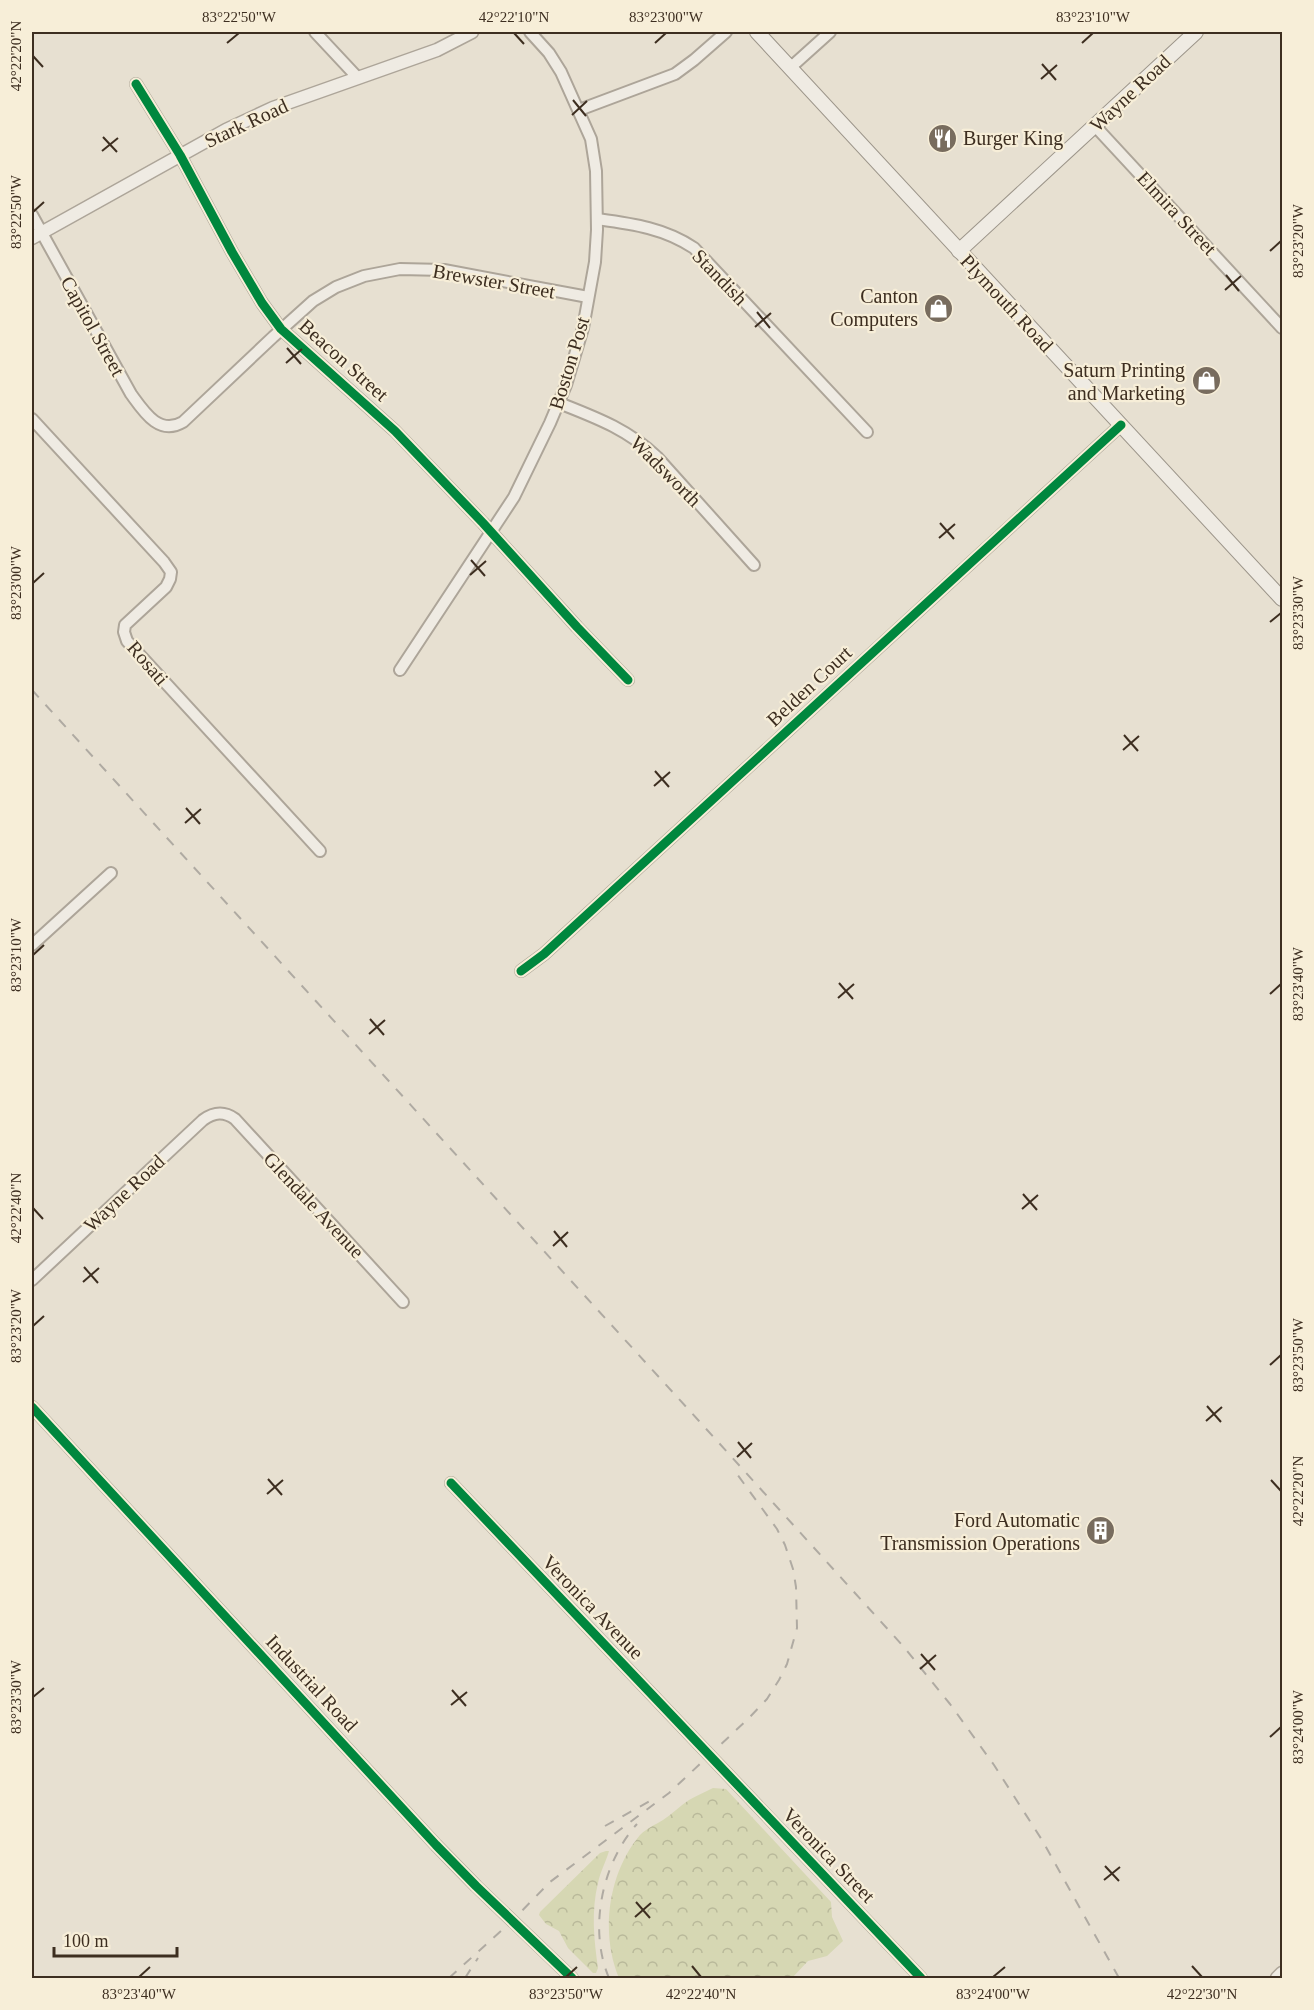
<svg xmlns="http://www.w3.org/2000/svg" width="1314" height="2010" font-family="Georgia,serif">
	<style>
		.forest { fill: url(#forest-crowns) }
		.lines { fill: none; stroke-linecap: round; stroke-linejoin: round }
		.minor-casing { stroke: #ada599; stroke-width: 14 }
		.tertiary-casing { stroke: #ada599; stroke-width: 15 }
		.secondary-casing { stroke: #9c958a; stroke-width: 16 }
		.minor { stroke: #efebe3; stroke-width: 10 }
		.tertiary { stroke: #efebe3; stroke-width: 12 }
		.secondary { stroke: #efebe3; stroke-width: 14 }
		.rail { stroke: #afaaa2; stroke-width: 2; stroke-dasharray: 10 10; stroke-linecap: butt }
		.cycleway-casing { stroke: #f7eed8; stroke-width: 13 }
		.cycleway { stroke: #00873e; stroke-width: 9 }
		.ticks { fill: none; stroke: #3d2e20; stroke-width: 2 }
		.labels { text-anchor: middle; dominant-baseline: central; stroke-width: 4.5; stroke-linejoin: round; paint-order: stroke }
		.street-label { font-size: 20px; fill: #3d2e20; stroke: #f7eed8 }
		.poi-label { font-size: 20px; fill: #3d2e20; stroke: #f7eed8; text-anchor: end }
		.neatline { fill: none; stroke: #3d2e20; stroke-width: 2 }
		.ticks-label { font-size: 15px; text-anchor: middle; fill: #3d2e20 }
	</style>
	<defs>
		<pattern id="forest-crowns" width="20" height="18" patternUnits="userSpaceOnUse" patternTransform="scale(1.5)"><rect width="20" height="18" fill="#d6d7b3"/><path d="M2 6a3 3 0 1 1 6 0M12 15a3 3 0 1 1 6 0" fill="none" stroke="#b9b99a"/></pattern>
	</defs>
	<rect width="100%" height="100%" fill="#e7e0d1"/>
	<g class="forest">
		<path d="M 713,1788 L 726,1789 L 831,1902 L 832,1917 L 843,1941 L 827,1956 L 808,1961 L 792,1978 L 619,1978 C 600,1933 608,1873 640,1835 C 647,1828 655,1825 663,1820 C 672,1814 680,1806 689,1800 C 696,1796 705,1792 713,1788 Z"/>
		<path d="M 606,1851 L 609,1851 C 606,1862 600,1872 598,1883 C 591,1911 594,1940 598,1968 L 596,1973 L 593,1973 L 568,1948 L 559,1931 L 546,1924 L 539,1915 L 540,1912 L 600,1853 Z"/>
	</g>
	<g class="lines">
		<defs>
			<g id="minor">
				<path d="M 315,32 L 358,78"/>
				<path d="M 790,68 L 830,32"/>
				<path d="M 136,84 L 180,155 L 232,252 L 262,303 L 281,329 L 395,431 L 483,523 L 577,627 L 628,680"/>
				<path d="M 579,110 L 675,74 L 694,60 L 726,32"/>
				<path d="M 1095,126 L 1282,328"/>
				<path d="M 32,215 L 131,394 C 144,412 159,436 183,422 L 273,337 L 313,301 L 336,287 L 364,276 L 400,269 L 444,270 L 588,297"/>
				<path d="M 597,219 C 633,224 664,228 694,248 L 867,432"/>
				<path d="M 559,403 C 597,418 627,429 657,457 L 754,565"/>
				<path d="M 32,419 L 164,562 L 171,572 L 170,579 L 166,587 L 125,625 L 124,632 L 127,641 L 320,851"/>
				<path d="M 400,670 L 514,497 L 550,423 L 566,385 L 583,328 L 595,262 L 597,230 L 596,171 L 591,139 L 561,72 L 549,53 L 530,32"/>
				<path d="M 32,945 L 111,873"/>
				<path d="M 521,971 L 544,954 L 1121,425"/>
				<path d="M 32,1280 L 203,1120 C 214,1112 224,1111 235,1119 L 403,1302"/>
				<path d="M 32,1407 L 436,1845 L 476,1886 L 572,1978"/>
				<path d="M 451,1483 L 921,1978"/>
			</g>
			<g id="tertiary">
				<path d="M 32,238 L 226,130 L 273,108 L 437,50 L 472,32"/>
				<path d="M 1277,1978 L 1282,1973"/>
			</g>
			<g id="secondary">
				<path d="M 757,32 L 1282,599"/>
				<path d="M 959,251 L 1196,32"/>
			</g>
		</defs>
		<use href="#minor" class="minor-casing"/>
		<use href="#tertiary" class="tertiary-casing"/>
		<use href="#secondary" class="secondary-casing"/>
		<use href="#minor" class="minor"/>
		<use href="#tertiary" class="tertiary"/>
		<use href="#secondary" class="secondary"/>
		<g class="rail">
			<path d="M 32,690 L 699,1421 L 903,1646 L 950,1704 L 994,1765 L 1042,1840 L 1119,1978"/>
			<path d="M 605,1826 L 650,1801"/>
			<path d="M 449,1978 L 512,1921 L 550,1882 L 669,1793 L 749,1718 L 767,1699 L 779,1680 L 787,1664 L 797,1628 L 796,1587 L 793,1569 L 785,1545 L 777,1529 L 737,1474"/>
			<path d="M 465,1978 L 478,1958"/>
			<path d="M 609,1978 C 588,1929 602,1863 637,1824"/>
		</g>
		<defs>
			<g id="cycleway">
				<path d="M 136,84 L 180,155 L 232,252 L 262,303 L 281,329 L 395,431 L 483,523 L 577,627 L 628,680"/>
				<path d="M 521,971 L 544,954 L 1121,425"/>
				<path d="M 32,1407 L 436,1845 L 476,1886 L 572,1978"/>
				<path d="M 451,1483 L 921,1978"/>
			</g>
		</defs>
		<use href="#cycleway" class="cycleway-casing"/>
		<use href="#cycleway" class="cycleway"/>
	</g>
	<path class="ticks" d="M 514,33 L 524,44M 227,43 L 239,33M 655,43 L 666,33M 1082,43 L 1093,33M 33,56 L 43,67M 1042,64 L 1056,80M 1041,79 L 1057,65M 573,100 L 586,116M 572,115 L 587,101M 103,137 L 117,152M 102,151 L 118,138M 33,212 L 44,202M 1270,251 L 1281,241M 1226,275 L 1239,291M 1225,290 L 1241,276M 757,312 L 770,328M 755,327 L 771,313M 287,348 L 301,364M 286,363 L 302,349M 940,523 L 954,539M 939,538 L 955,524M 471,560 L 485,576M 470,575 L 486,561M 33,583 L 44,573M 1270,622 L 1281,613M 1124,735 L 1138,751M 1123,750 L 1139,736M 655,771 L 669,787M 654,786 L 670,772M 186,808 L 200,824M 185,823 L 201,809M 33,955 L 44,945M 839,983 L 853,999M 1270,994 L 1281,984M 838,998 L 854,984M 370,1019 L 384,1035M 369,1034 L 385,1020M 1023,1194 L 1037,1210M 33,1208 L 43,1219M 1022,1209 L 1038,1195M 554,1231 L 567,1247M 553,1246 L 568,1232M 84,1267 L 98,1283M 83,1282 L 99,1268M 33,1326 L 44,1316M 1270,1365 L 1281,1355M 1207,1406 L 1221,1422M 1206,1421 L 1222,1407M 738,1442 L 751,1458M 737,1457 L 752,1443M 268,1479 L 282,1495M 1271,1480 L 1281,1491M 267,1494 L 283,1480M 921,1654 L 935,1670M 920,1669 L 936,1655M 452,1690 L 466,1706M 33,1697 L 44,1688M 451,1705 L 467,1692M 1270,1737 L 1281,1727M 1105,1866 L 1119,1881M 1104,1880 L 1120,1867M 636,1902 L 650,1918M 635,1917 L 651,1903M 692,1966 L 701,1977M 1192,1966 L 1202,1977M 139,1977 L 150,1967M 566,1977 L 577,1967M 993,1977 L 1005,1967"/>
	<defs>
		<symbol id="restaurant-disc" viewBox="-11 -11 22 22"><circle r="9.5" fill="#786c5e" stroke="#f7eed8"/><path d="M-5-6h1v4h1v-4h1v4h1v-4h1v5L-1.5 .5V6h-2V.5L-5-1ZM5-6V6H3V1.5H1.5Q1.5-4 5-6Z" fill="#fff"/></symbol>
		<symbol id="shop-disc" viewBox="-11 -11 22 22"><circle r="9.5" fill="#786c5e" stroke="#f7eed8"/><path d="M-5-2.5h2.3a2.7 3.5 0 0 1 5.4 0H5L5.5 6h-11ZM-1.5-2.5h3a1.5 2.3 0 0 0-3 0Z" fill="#fff"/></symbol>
		<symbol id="building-disc" viewBox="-11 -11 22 22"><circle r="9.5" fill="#786c5e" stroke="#f7eed8"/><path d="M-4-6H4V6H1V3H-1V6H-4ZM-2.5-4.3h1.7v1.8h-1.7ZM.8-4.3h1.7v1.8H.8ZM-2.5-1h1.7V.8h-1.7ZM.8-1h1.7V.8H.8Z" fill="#fff"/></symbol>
	</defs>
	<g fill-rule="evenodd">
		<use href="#restaurant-disc" x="926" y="122" width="33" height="33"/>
		<use href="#shop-disc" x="922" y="292" width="33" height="33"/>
		<use href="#shop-disc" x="1190" y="364" width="33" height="33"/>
		<use href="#building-disc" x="1084" y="1514" width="33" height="33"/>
	</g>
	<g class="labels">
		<g class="street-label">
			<text transform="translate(1130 93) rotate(-43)">Wayne Road</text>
			<text transform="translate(246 123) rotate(-25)">Stark Road</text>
			<text transform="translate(1177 213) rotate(47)">Elmira Street</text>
			<text transform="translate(720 277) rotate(46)">Standish</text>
			<text transform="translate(494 281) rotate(10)">Brewster Street</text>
			<text transform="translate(1007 303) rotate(47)">Plymouth Road</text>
			<text transform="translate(93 326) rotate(61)">Capitol Street</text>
			<text transform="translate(344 360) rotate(42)">Beacon Street</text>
			<text transform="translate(569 363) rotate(-73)">Boston Post</text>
			<text transform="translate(666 471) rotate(45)">Wadsworth</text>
			<text transform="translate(148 663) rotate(49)">Rosati</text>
			<text transform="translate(809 686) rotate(-43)">Belden Court</text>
			<text transform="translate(124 1193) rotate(-43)">Wayne Road</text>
			<text transform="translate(314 1205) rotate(47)">Glendale Avenue</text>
			<text transform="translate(593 1607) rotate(46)">Veronica Avenue</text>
			<text transform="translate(312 1683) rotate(47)">Industrial Road</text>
			<text transform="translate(829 1855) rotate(46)">Veronica Street</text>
		</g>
		<g class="poi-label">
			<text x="963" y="138" text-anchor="start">Burger King</text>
			<text x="918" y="296">Canton<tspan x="918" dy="23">Computers</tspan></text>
			<text x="1185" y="370">Saturn Printing<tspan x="1185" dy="23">and Marketing</tspan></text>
			<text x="1080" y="1520">Ford Automatic<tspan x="1080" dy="23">Transmission Operations</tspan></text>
		</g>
	</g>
	<rect width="1314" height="2010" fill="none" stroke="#f7eed8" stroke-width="66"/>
	<path d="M54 1947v9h123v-9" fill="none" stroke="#3d2e20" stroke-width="3"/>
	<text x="63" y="1947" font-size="18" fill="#3d2e20" stroke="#f7eed8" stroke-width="4.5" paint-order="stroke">100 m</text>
	<rect x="33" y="33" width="1248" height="1944" class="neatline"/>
	<g class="ticks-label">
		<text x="239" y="22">83°22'50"W</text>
		<text x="514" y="22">42°22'10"N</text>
		<text x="666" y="22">83°23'00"W</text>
		<text x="1093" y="22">83°23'10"W</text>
		<text transform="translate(16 56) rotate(-90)" y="5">42°22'20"N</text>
		<text transform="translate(16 212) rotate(-90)" y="5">83°22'50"W</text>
		<text transform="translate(1298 241) rotate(-90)" y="5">83°23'20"W</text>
		<text transform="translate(16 583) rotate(-90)" y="5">83°23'00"W</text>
		<text transform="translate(1298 613) rotate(-90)" y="5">83°23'30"W</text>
		<text transform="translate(16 955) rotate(-90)" y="5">83°23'10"W</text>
		<text transform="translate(1298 984) rotate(-90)" y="5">83°23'40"W</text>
		<text transform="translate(16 1208) rotate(-90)" y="5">42°22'40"N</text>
		<text transform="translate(16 1326) rotate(-90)" y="5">83°23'20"W</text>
		<text transform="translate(1298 1355) rotate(-90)" y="5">83°23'50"W</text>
		<text transform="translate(1298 1491) rotate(-90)" y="5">42°22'20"N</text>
		<text transform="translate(16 1697) rotate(-90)" y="5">83°23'30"W</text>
		<text transform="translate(1298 1727) rotate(-90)" y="5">83°24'00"W</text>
		<text x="139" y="1999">83°23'40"W</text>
		<text x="566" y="1999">83°23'50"W</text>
		<text x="701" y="1999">42°22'40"N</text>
		<text x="993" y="1999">83°24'00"W</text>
		<text x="1202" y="1999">42°22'30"N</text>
	</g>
</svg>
